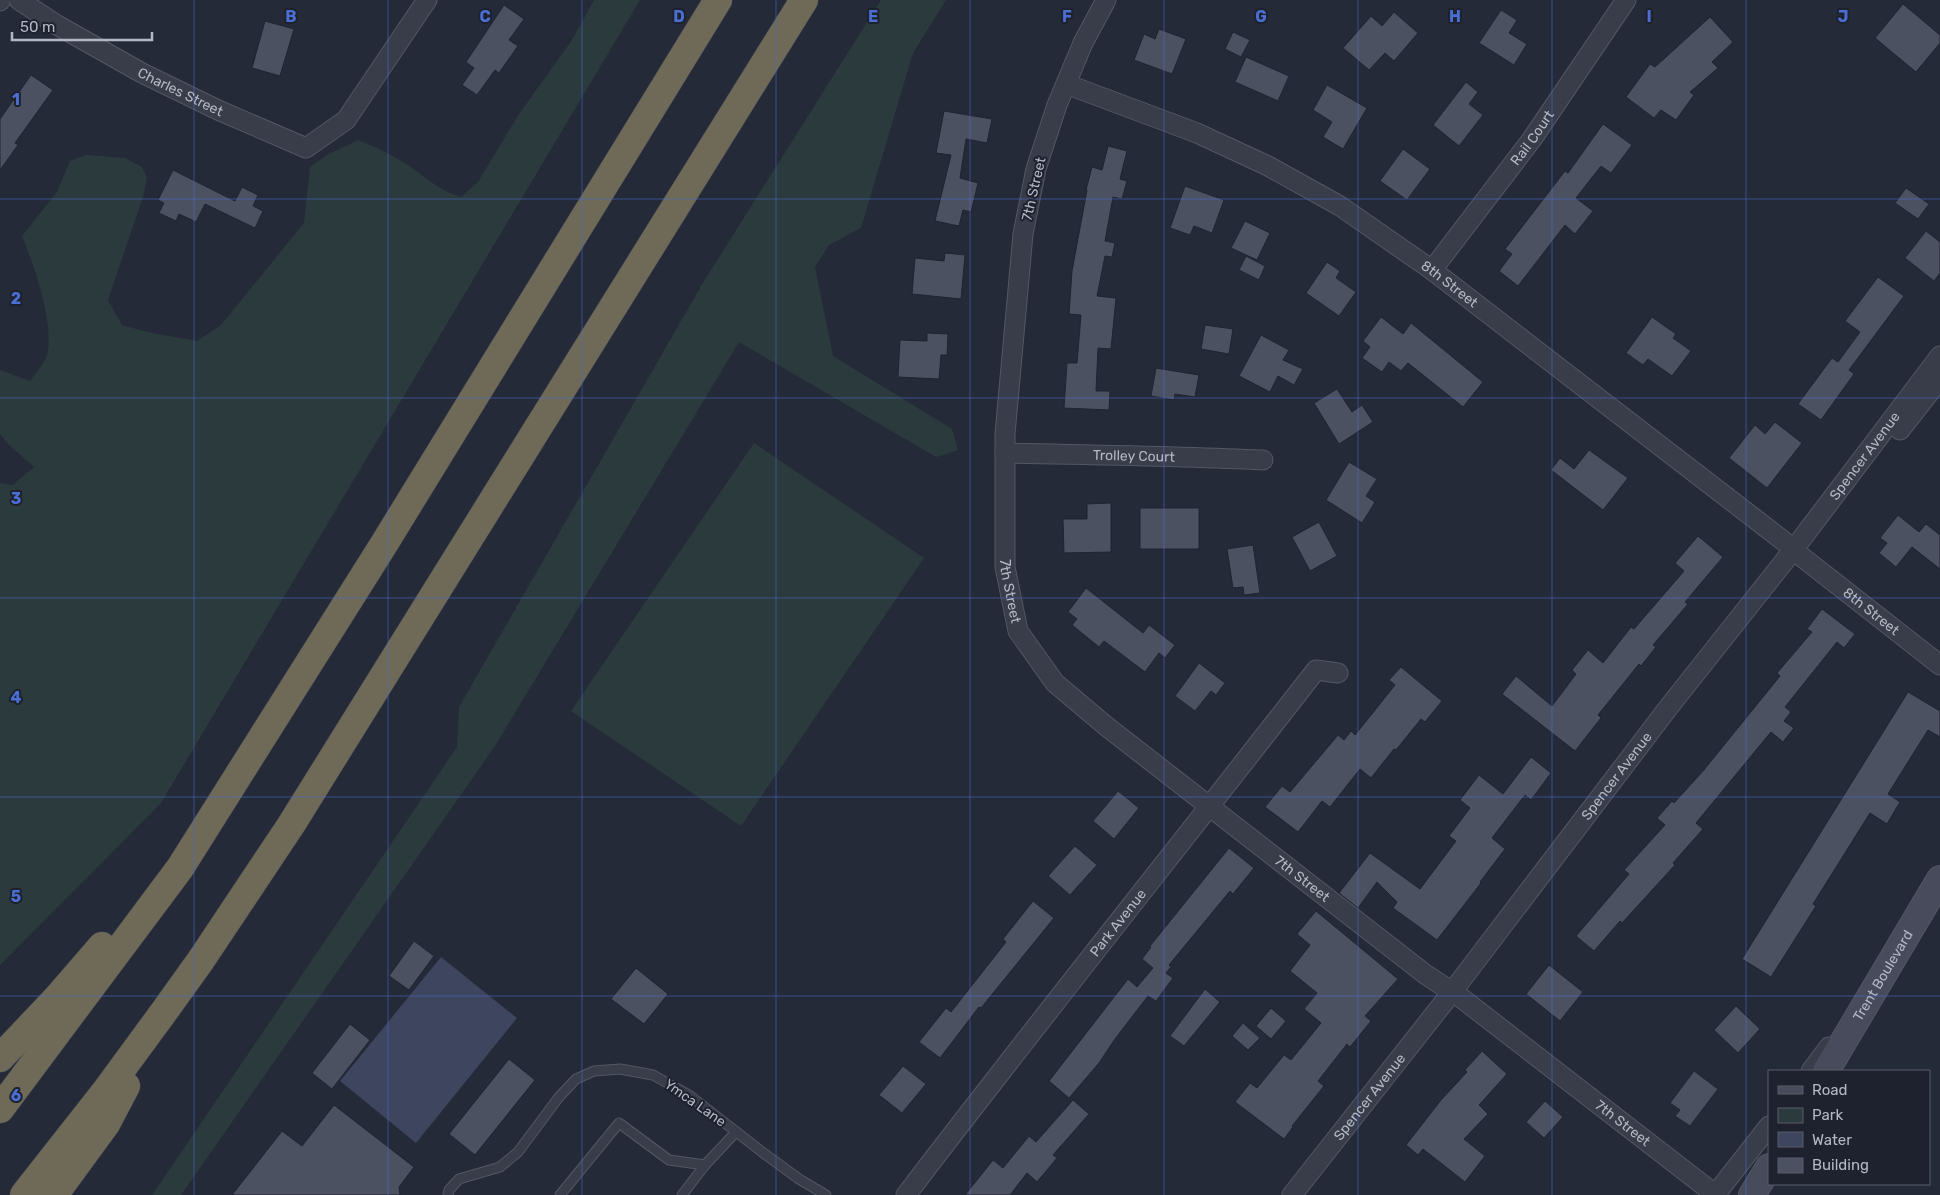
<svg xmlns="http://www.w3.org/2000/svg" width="1940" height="1195" font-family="Rubik,sans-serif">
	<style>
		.green { fill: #2b3a3d }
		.water { fill: #3d455f }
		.building { fill: #4c5162; stroke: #202330 }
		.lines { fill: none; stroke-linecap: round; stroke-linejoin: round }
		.lane-casing { stroke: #545764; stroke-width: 11 }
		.street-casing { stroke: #545764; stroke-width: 21 }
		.secondary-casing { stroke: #545764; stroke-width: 28 }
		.highway-casing { stroke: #444754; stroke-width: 29 }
		.lane { stroke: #393c49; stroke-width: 9 }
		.street { stroke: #393c49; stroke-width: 19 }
		.secondary { stroke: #474b5b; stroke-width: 26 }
		.highway { stroke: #6e6a57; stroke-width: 28 }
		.grid { fill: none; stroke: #4a6ed2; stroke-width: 1; stroke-opacity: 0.55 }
		.labels { text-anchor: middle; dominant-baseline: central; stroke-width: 4; stroke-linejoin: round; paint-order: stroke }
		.street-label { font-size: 14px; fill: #b4b7c5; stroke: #1e212e }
		.grid-label { font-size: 16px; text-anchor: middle; font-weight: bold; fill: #4a6ed2; stroke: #1e212e; stroke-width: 4; stroke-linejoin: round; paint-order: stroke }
	</style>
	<rect width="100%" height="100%" fill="#252a38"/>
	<g class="green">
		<path d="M 594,0 L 640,0 L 161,803 L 0,965 L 0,483 L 13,485 L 34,467 L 9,445 L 0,434 L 0,370 L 30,381 C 35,374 44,364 47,355 C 55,325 34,265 22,236 L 57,192 L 70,161 L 86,155 L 125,158 L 142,167 L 147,178 L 143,197 L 108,300 L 122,325 L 147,332 L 197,341 L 221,325 L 304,223 L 310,167 L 327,155 L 358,140 C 377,147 394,156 411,167 C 428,179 440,191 461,197 L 478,182 L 519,114 L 572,40 Z"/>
		<path d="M 881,0 L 946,0 L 913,53 L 861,228 L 829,245 L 815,267 L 833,356 L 952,429 L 958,450 L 936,457 L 739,342 L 495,746 L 181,1195 L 152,1195 L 457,747 L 459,707 L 704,281 Z"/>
		<path d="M 754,443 L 924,558 L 741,826 L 571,711 Z"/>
	</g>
	<path class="water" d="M 441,957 L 517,1018 L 416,1143 L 340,1081 Z"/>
	<g class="building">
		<path d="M 1903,4 L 1940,35 L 1940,43 L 1916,72 L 1875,38 Z"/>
		<path d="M 504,5 L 524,19 L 509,40 L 518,46 L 499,73 L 495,70 L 477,95 L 462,85 L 474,68 L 466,62 Z"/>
		<path d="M 1501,10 L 1517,20 L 1509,33 L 1527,44 L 1514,65 L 1479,43 Z"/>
		<path d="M 1394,12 L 1418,33 L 1394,61 L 1385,53 L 1369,70 L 1343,48 L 1371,16 L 1382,26 Z"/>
		<path d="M 1710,17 L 1733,42 L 1712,62 L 1718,68 L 1690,92 L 1694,95 L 1676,120 L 1661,110 L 1654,118 L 1626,97 L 1650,64 L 1655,67 Z"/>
		<path d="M 265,21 L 294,29 L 280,76 L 252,68 Z"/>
		<path d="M 1159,29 L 1186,39 L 1172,74 L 1134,60 L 1144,34 L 1155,39 Z"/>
		<path d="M 1233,32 L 1250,40 L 1241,57 L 1225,49 Z"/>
		<path d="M 1246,57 L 1289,76 L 1278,101 L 1235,82 Z"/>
		<path d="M 31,75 L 53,90 L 15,143 L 18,145 L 0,170 L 0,119 Z"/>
		<path d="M 1466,82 L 1478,92 L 1469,104 L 1483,115 L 1459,146 L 1433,125 Z"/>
		<path d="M 1327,85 L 1367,108 L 1343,149 L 1323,137 L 1332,122 L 1313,110 Z"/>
		<path d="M 944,111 L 992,119 L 987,143 L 966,139 L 960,178 L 978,183 L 971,212 L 963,210 L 959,226 L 935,221 L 951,155 L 936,153 Z"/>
		<path d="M 1603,124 L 1632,145 L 1611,173 L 1601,166 L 1576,198 L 1593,211 L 1575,234 L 1565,225 L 1518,286 L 1499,271 L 1512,254 L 1505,249 L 1565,171 L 1568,173 Z"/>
		<path d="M 1108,146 L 1127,151 L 1120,179 L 1127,181 L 1122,199 L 1113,197 L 1105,241 L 1115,243 L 1112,257 L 1105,256 L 1097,296 L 1116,298 L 1111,349 L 1098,348 L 1096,391 L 1110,391 L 1109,410 L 1064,408 L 1067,363 L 1077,363 L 1081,315 L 1069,314 L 1072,271 L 1087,190 L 1086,190 L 1092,167 L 1102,170 Z"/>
		<path d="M 1403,149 L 1430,169 L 1407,200 L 1380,181 Z"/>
		<path d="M 173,170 L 235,201 L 242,187 L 258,195 L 253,206 L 263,211 L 255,228 L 205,204 L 196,222 L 179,214 L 176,221 L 159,213 L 164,203 L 158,200 Z"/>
		<path d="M 1185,186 L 1224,200 L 1212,233 L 1194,226 L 1190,235 L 1170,228 Z"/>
		<path d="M 1906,188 L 1929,204 L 1918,219 L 1895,203 Z"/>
		<path d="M 1245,221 L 1270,233 L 1257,260 L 1231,248 Z"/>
		<path d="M 1926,231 L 1940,242 L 1940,273 L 1934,281 L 1905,258 Z"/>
		<path d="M 945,253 L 965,255 L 961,299 L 912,294 L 915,258 L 944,261 Z"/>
		<path d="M 1246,256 L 1265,266 L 1259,280 L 1239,270 Z"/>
		<path d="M 1327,262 L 1340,271 L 1336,278 L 1356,292 L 1339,316 L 1306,293 Z"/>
		<path d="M 1878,277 L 1904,296 L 1849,370 L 1854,374 L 1821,420 L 1798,404 L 1832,358 L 1838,362 L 1860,332 L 1845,321 Z"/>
		<path d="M 1381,317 L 1403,334 L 1411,323 L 1483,382 L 1463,407 L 1408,363 L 1401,371 L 1389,362 L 1382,372 L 1362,358 L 1370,347 L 1363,341 Z"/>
		<path d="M 1652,317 L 1676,334 L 1673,338 L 1691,351 L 1672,376 L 1648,359 L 1643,365 L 1626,353 Z"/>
		<path d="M 1205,325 L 1233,329 L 1229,354 L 1201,349 Z"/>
		<path d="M 927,333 L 948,334 L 947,355 L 941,355 L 939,379 L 898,377 L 900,340 L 927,341 Z"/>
		<path d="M 1261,335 L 1289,350 L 1283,360 L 1303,369 L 1294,385 L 1278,376 L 1270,392 L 1239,376 Z"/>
		<path d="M 1156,368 L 1199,375 L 1195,397 L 1175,394 L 1174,400 L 1151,396 Z"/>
		<path d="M 1337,389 L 1352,412 L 1362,405 L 1373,422 L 1339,444 L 1314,403 Z"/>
		<path d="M 1775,422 L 1802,443 L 1767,488 L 1729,458 L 1755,425 L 1765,434 Z"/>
		<path d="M 1589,450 L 1628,478 L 1603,510 L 1551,470 L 1560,458 L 1574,469 Z"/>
		<path d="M 1349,462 L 1377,479 L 1366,496 L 1375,502 L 1362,523 L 1326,500 Z"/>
		<path d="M 1111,503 L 1111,552 L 1064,553 L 1063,519 L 1087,519 L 1087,504 Z"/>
		<rect x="1140" y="508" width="59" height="41"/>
		<path d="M 1898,515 L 1919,532 L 1926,524 L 1940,535 L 1940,569 L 1912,547 L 1896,567 L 1879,553 L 1887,543 L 1880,538 Z"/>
		<path d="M 1319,522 L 1337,556 L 1310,571 L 1292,537 Z"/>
		<path d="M 1698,536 L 1723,557 L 1685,602 L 1688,604 L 1653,645 L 1656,647 L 1641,666 L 1639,664 L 1598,715 L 1601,718 L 1575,751 L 1502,694 L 1516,676 L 1552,706 L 1576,674 L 1572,670 L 1588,650 L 1603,663 L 1631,627 L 1634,629 L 1684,571 L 1675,563 Z"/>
		<path d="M 1253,545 L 1260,593 L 1244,595 L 1243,587 L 1233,588 L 1227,549 Z"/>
		<path d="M 1086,588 L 1143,633 L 1149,625 L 1175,645 L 1165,658 L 1159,653 L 1145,672 L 1104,641 L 1099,647 L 1072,625 L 1077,619 L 1068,612 Z"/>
		<path d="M 1822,609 L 1855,634 L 1844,648 L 1837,642 L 1785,707 L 1791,712 L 1784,721 L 1794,728 L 1783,742 L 1771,732 L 1696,823 L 1703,829 L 1673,863 L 1675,865 L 1622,923 L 1620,921 L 1594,951 L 1576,936 L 1629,874 L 1624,870 L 1665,825 L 1657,818 L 1672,801 L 1674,803 L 1703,771 L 1780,676 L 1777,673 L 1812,632 L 1807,629 Z"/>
		<path d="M 1199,663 L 1225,683 L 1216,695 L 1211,691 L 1195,711 L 1175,696 Z"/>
		<path d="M 1401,667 L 1442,701 L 1425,722 L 1421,719 L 1396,750 L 1394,749 L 1371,778 L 1360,769 L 1330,807 L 1322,801 L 1298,832 L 1265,807 L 1282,786 L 1290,792 L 1338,735 L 1344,740 L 1351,731 L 1355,735 L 1395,685 L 1389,680 Z"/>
		<path d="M 1908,692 L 1940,711 L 1940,737 L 1928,730 L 1888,794 L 1900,802 L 1887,824 L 1870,813 L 1813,904 L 1816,906 L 1771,977 L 1742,959 Z"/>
		<path d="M 1531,757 L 1551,773 L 1531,800 L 1525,795 L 1492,838 L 1505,849 L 1480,882 L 1481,883 L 1437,940 L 1393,908 L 1397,902 L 1377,882 L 1358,908 L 1339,893 L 1370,853 L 1420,889 L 1456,841 L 1449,836 L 1470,808 L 1460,800 L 1479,775 L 1503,794 Z"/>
		<path d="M 1118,791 L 1139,808 L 1114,839 L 1093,821 Z"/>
		<path d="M 1075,846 L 1097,865 L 1070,895 L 1048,876 Z"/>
		<path d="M 1229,848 L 1254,868 L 1233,894 L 1230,891 L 1169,965 L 1171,967 L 1166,973 L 1173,978 L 1156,1001 L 1148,996 L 1115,1039 L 1099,1063 L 1069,1098 L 1049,1081 L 1128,979 L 1137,987 L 1153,968 L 1142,959 L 1151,947 L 1150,946 Z"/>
		<path d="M 1033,901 L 1054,918 L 981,1008 L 979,1007 L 940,1058 L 919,1042 L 946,1008 L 951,1012 L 1006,942 L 1003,939 Z"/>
		<path d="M 1316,911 L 1398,979 L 1365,1016 L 1371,1021 L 1350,1047 L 1347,1044 L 1318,1081 L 1324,1086 L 1292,1126 L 1293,1127 L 1284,1139 L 1235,1102 L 1250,1083 L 1257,1088 L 1284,1055 L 1291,1060 L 1321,1023 L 1304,1009 L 1317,993 L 1290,971 L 1310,945 L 1297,934 Z"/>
		<path d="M 414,941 L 434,956 L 409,990 L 389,976 Z"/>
		<path d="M 1549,965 L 1583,992 L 1560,1021 L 1526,994 Z"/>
		<path d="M 636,968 L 668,994 L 644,1024 L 611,999 Z"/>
		<path d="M 1205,989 L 1220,1002 L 1184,1046 L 1170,1036 Z"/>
		<path d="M 1736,1006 L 1760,1029 L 1738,1053 L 1714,1030 Z"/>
		<path d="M 1271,1008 L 1286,1021 L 1271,1039 L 1256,1026 Z"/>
		<path d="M 1243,1023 L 1260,1038 L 1248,1050 L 1232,1036 Z"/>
		<path d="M 350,1024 L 370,1040 L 332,1089 L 312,1073 Z"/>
		<path d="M 1482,1051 L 1507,1074 L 1479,1105 L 1488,1114 L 1464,1139 L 1485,1156 L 1465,1182 L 1423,1149 L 1418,1155 L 1406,1145 L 1441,1100 L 1467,1072 L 1465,1070 Z"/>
		<path d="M 509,1059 L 535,1080 L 475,1155 L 449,1134 Z"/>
		<path d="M 903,1066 L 926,1084 L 902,1113 L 879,1095 Z"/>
		<path d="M 1694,1071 L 1718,1089 L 1690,1126 L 1675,1116 L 1680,1110 L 1670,1103 Z"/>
		<path d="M 1073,1100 L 1089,1114 L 1053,1155 L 1057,1158 L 1037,1182 L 1027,1173 L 1010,1195 L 965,1195 L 993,1160 L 1003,1168 L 1029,1136 L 1036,1142 Z"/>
		<path d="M 1545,1101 L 1563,1117 L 1544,1138 L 1526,1122 Z"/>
		<path d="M 334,1105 L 414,1167 L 399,1187 L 400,1195 L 232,1195 L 282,1131 L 302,1146 Z"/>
	</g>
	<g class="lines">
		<defs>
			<g id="lane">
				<path d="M 448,1195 L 449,1190 L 459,1179 L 500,1167 L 518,1152 L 559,1097 L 576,1079 L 594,1071 L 620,1069 L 653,1075 L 689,1095 L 762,1152 L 799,1179 L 826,1195"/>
				<path d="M 560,1195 L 619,1123 L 669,1160 L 705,1165"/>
				<path d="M 682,1195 L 705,1165 L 736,1132"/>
			</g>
			<g id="street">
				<path id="s1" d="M 19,0 L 57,25 L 142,73 L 218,110 L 306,148 L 346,120 L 427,0"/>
				<path id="s2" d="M 1106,0 L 1083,43 L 1057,105 L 1036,169 L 1023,234 L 1005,434 L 1005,567 L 1018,631 L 1055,683 L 1106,726 L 1425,974 L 1452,992"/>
				<path d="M 0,1 L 0,0"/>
				<path id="s3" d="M 1066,84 L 1197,133 L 1268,166 L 1340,206 L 1432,270 L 1794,549"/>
				<path id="s4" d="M 1432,270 L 1532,139 L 1626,0"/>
				<path d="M 1900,430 L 1940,379"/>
				<path id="s5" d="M 1005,453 C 1091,455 1177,456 1263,460"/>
				<path id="s6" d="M 1802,557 L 1940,665"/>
				<path id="s7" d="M 1460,997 L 1716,1195"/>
				<path d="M 1811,1071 L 1829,1047"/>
				<path id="s8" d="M 906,1195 C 1041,1018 1180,845 1316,670 L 1338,673"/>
				<path id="s9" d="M 1292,1195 L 1452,992 L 1668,708 L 1794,549 L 1940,356"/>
				<path d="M 1715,1195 L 1769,1126"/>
			</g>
			<g id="secondary">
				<path id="s10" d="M 1826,1071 L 1940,879"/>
				<path d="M 1752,1195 L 1769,1167"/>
			</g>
			<g id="highway">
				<path d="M 0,1058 L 57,998 L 102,946"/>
				<path d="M 0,1109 L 180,868 L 384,544 L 718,0"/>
				<path d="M 24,1195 L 105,1092 L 163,1013 L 201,960 L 291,825 L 804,0"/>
				<path d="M 54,1195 L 106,1124 L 126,1086"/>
			</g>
		</defs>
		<use href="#lane" class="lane-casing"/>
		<use href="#street" class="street-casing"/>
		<use href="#secondary" class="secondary-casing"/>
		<use href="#highway" class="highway-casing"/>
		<use href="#lane" class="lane"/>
		<use href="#street" class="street"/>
		<use href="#secondary" class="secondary"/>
		<use href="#highway" class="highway"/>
	</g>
	<path class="grid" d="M 194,0 L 194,1195M 388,0 L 388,1195M 582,0 L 582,1195M 776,0 L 776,1195M 970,0 L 970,1195M 1164,0 L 1164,1195M 1358,0 L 1358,1195M 1552,0 L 1552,1195M 1746,0 L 1746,1195M 0,199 L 1940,199M 0,398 L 1940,398M 0,598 L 1940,598M 0,797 L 1940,797M 0,996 L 1940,996"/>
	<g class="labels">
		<g class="street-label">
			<text stroke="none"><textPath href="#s1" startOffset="186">Charles Street</textPath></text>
			<text stroke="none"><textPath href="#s4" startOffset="166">Rail Court</textPath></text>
			<text transform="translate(1034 189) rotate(-77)">7th Street</text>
			<text stroke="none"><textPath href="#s3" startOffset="435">8th Street</textPath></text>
			<text stroke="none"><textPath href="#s5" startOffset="129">Trolley Court</textPath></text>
			<text stroke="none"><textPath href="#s9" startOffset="935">Spencer Avenue</textPath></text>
			<text stroke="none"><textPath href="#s2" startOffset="608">7th Street</textPath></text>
			<text stroke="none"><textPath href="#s6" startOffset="88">8th Street</textPath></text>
			<text stroke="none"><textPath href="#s9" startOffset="530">Spencer Avenue</textPath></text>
			<text stroke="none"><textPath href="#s2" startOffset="1028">7th Street</textPath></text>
			<text stroke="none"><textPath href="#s8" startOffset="345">Park Avenue</textPath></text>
			<text stroke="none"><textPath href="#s10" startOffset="111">Trent Boulevard</textPath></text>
			<text stroke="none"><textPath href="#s9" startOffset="125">Spencer Avenue</textPath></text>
			<text transform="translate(695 1103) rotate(35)">Ymca Lane</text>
			<text stroke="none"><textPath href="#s7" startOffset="206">7th Street</textPath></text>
		</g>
	</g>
	<g class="grid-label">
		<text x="291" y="22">B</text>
		<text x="485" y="22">C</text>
		<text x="679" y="22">D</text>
		<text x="873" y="22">E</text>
		<text x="1067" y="22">F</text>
		<text x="1261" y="22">G</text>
		<text x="1455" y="22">H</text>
		<text x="1649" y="22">I</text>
		<text x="1843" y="22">J</text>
		<text x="16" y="105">1</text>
		<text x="16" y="304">2</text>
		<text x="16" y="504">3</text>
		<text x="16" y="703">4</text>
		<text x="16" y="902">5</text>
		<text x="16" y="1101">6</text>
	</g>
	<rect x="1768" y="1070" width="162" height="115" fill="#1e212e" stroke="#5a5d6a"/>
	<rect x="1778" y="1086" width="25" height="8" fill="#474b5b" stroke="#5a5d6a"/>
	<text x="1812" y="1095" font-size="15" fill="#b4b7c5">Road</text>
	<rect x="1778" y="1108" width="25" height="15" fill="#2b3a3d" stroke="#5a5d6a"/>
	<text x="1812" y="1120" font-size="15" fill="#b4b7c5">Park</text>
	<rect x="1778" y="1132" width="25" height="15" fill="#3d455f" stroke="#5a5d6a"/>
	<text x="1812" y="1145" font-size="15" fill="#b4b7c5">Water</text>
	<rect x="1778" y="1158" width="25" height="15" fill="#4c5162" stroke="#5a5d6a"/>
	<text x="1812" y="1170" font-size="15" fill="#b4b7c5">Building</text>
	<path d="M12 32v8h140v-8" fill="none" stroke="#b4b7c5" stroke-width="2.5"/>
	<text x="20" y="32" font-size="15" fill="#b4b7c5" stroke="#1e212e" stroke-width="4" paint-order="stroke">50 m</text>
</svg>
